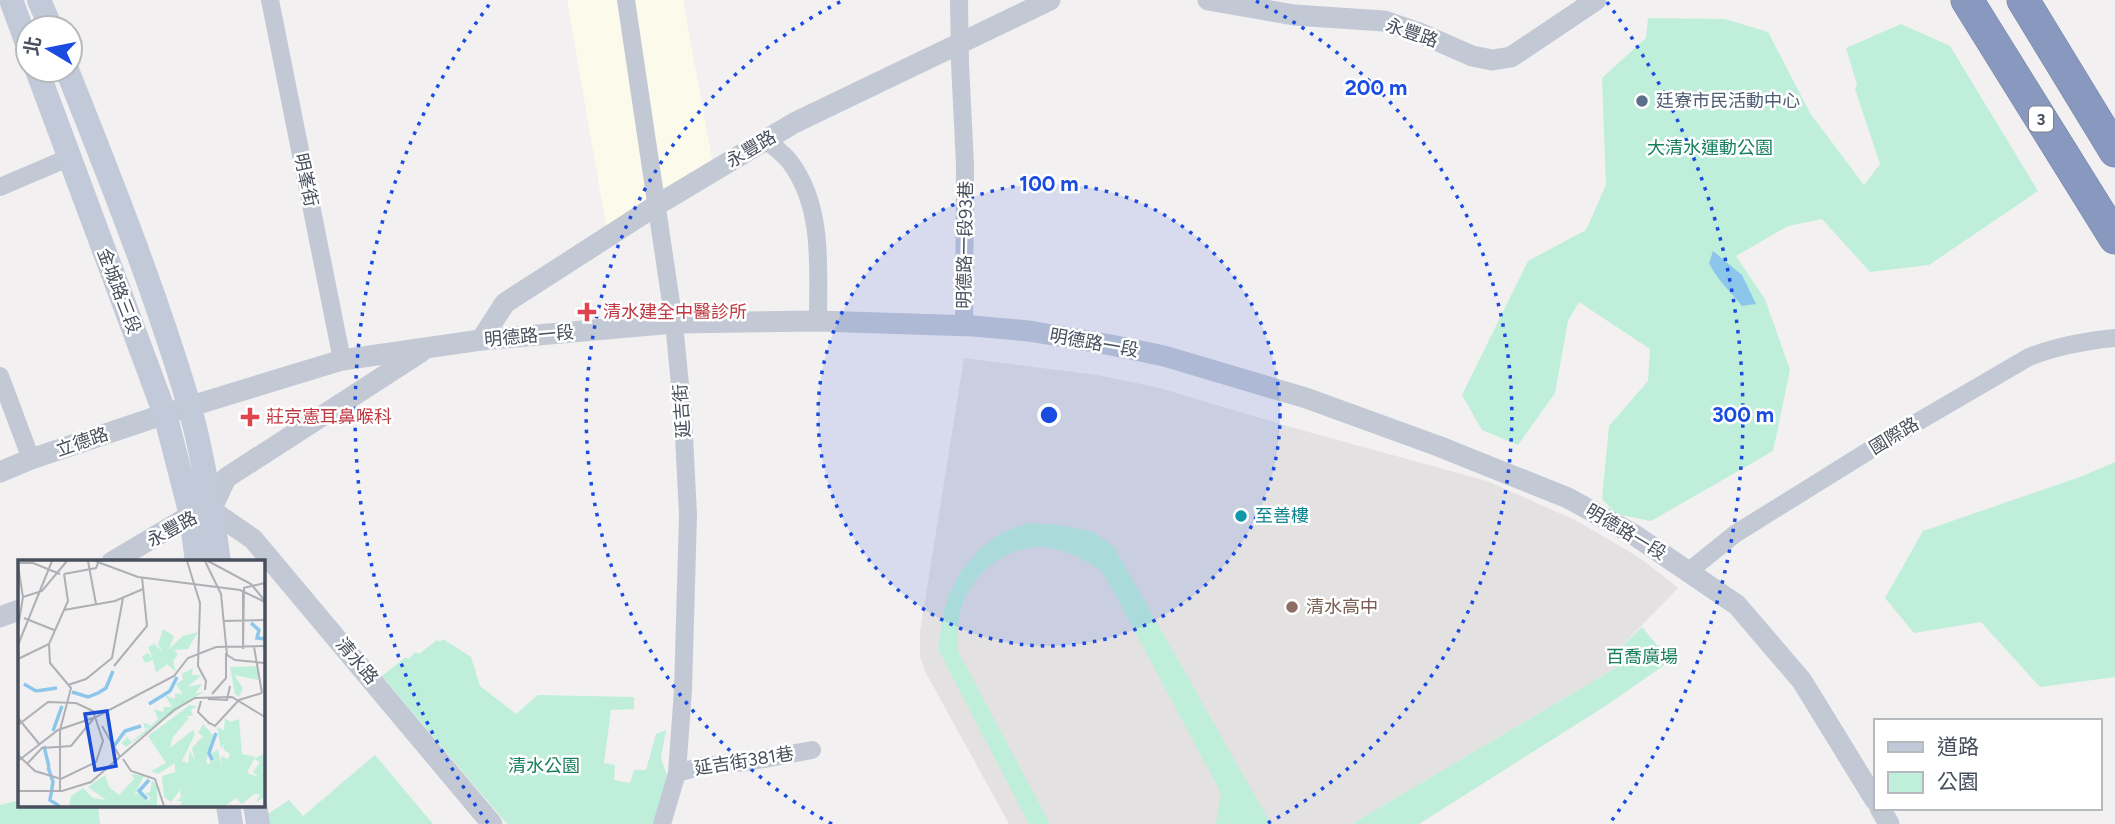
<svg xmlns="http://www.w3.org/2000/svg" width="2115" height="824" font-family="Figtree,'Noto Sans TC',sans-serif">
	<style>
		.commercial { fill: #fcfaea }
		.education { fill: #e3e1e2 }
		.green { fill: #bfefda }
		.water { fill: #8cc6eb }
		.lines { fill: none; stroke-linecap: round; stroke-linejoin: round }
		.motorway-casing { stroke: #7383aa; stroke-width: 33 }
		.minor { stroke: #c3c9d4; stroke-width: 18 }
		.tertiary { stroke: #c3c9d4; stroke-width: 21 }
		.secondary { stroke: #c2c9d8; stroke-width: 24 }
		.motorway { stroke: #8898be; stroke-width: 32 }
		.ring { fill: none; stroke: #1a4ce1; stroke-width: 3.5; stroke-dasharray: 3.5 7 }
		.service-dot { fill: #5c6f8a; stroke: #fff; stroke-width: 2.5 }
		.health-dot { fill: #e0444e; stroke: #fff; stroke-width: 2.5 }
		.culture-dot { fill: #0f9aa8; stroke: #fff; stroke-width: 2.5 }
		.education-dot { fill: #8d6e63; stroke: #fff; stroke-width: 2.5 }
		.labels { text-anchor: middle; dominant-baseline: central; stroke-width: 5; stroke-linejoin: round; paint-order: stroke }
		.shield { fill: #fff; stroke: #7f848e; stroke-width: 2 }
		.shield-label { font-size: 16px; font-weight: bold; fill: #484f5d }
		.street-label { font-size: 18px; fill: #484f5d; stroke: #fff }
		.service-label { font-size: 18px; fill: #4e5e75; stroke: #fff; text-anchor: start }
		.park-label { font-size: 18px; fill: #187f5f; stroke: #fff }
		.health-label { font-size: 18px; fill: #be3a42; stroke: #fff; text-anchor: start }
		.culture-label { font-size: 18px; fill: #0d838f; stroke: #fff; text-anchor: start }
		.education-label { font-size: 18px; fill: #785e54; stroke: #fff; text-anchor: start }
		.inset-river { fill: none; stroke: #8cc6eb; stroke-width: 3.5 }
		.inset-road { fill: none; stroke: #aeb0b5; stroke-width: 2 }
		.view { fill: #1d4ed8; fill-opacity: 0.15; stroke: #1d4ed8; stroke-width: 3.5 }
		.inset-edge { fill: none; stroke: #484f5d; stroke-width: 3.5 }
		.centre { fill: #1a4ce1; stroke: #fff; stroke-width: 3.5 }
		.ring-label { font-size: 21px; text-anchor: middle; font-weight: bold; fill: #1a4ce1; stroke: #fff; stroke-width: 5; stroke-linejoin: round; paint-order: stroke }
	</style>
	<rect width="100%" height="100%" fill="#f2f0f0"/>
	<path class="commercial" d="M 567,0 L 683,0 L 714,169 L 607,232 Z"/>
	<path class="education" d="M 964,358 L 1097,375 L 1156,387 L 1294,428 L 1487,481 L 1577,521 L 1640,558 L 1678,588 L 1618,650 L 1624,663 L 1352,824 L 1009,824 L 926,673 L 920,657 L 920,632 Z"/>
	<g class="green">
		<path d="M 1648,18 L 1725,19 L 1768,32 L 1810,113 L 1864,185 L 1880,164 L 1855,89 L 1857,85 L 1846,48 L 1901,24 L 1950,46 L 2038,191 L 1929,265 L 1870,272 L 1822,219 L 1788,226 L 1736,256 L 1765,299 L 1790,370 L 1773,451 L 1651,521 L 1616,514 L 1602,499 L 1609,426 L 1648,381 L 1650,349 L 1579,302 L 1568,321 L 1555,393 L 1518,445 L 1482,430 L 1462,395 L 1528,261 L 1586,230 L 1606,185 L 1602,78 L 1646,38 Z"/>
		<path d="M 2115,462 L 2115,677 L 2040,687 L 1981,622 L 1914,633 L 1885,598 L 1923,531 L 2080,477 Z"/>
		<path d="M 1028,523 L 1059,525 L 1094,532 L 1114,547 L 1271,824 L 1216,824 L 1221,793 L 1103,572 C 1084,559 1062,547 1038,547 C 1004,548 971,575 961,608 C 957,622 958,637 958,651 L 1050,824 L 1029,824 L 938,649 L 944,611 L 949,594 L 962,570 L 983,546 L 1002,533 Z"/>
		<path d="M 1642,627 L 1670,661 L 1607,705 L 1419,824 L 1352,824 L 1624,663 L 1618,650 Z"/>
		<path d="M 443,639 L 471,657 L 480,686 L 516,714 L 538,695 L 634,697 L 634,709 L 611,710 L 604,763 L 615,765 L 614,780 L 630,783 L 634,770 L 646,770 L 656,734 L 666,730 L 661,758 L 667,776 L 653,824 L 507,824 L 382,676 L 406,657 L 408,659 L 416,652 L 419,654 L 437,640 L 440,642 Z"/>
		<path d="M 375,755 L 433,824 L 268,824 L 268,814 L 289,800 L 303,816 Z"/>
		<path d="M 19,800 L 19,805 L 98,805 L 100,824 L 0,824 L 0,805 Z"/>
	</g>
	<path class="water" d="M 1713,251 L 1742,275 L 1756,304 L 1742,306 C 1730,291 1717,280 1709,263 Z"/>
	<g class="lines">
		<defs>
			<g id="motorway">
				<path d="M 1967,0 L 2115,238"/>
				<path d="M 2023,0 L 2115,151"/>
			</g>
		</defs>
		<use href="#motorway" class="motorway-casing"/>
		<g class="minor">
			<path d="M 270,0 L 342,360"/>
			<path d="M 626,0 L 674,323 L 683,416 L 688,515 L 683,690 L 677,773 L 662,824"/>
			<path d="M 959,0 L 960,63 L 965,165 L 964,325"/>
			<path d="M 766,140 C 774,147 784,154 790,162 C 824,207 818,268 818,321"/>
			<path d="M 0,187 L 68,158"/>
			<path d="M 0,376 L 31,459"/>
			<path d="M 1689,571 L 1735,534 L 1878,445 L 2029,357 C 2057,346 2085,341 2115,338"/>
			<path d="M 677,773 L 702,766 L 747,762 L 812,750"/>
		</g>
		<g class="tertiary">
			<path d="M 1208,0 L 1294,15 L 1384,21 L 1422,34 L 1472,56 L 1492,60 L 1511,57 L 1596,0"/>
			<path d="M 481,340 L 505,303 L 657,205 L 794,123 L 1050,0"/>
			<path d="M 0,472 L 31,459 L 165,414 L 342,360 L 481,340 L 674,323 L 818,321 L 973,326 L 1029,331 L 1111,345 L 1164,356 L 1306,398 L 1438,446 L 1568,498 L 1633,534 L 1737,605 L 1802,681 L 1875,800"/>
			<path d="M 211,510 L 253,539 L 492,824"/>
			<path d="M 211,510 L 226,478 L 421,352"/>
			<path d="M 112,562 L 191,515 L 206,511"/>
			<path d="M 0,617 L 19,610"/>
			<path d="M 1880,808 L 1889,824"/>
		</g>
		<g class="secondary">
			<path d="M 11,0 L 28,46"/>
			<path d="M 39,0 L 51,28"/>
			<path d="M 37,70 L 165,414 L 191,515 L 197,562"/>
			<path d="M 67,70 C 111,180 155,291 189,405 C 203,454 212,511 219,562"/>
			<path d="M 228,805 L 231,824"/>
			<path d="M 255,805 L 258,824"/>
		</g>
		<use href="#motorway" class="motorway"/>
	</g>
	<circle cx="1049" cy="415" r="231" fill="#1a4ce1" fill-opacity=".12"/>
	<g class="ring">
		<circle cx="1049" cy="415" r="231"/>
		<path d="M832 824A463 463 0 0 1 842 1M1256 1A463 463 0 0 1 1266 824"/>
		<path d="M488 823A694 694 0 0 1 491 2M1607 2A694 694 0 0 1 1610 823"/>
	</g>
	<circle class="service-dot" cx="1642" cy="101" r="7"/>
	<g class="health-dot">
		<path d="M583.5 301.5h7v7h7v7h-7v7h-7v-7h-7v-7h7z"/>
		<path d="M246.5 406.5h7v7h7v7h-7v7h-7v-7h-7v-7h7z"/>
	</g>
	<circle class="culture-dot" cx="1241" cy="516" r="7"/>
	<circle class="education-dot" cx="1292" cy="607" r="7"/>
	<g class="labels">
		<rect class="shield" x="2029" y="106.5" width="24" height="25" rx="5"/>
		<g class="shield-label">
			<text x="2041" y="119">3</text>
		</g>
		<g class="street-label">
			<text transform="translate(1412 33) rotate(19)">永豐路</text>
			<text transform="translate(751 149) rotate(-31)">永豐路</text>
			<text transform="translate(306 180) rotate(78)">明峯街</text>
			<text transform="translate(965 245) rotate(-89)">明德路一段93巷</text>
			<text transform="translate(119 291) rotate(69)">金城路三段</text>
			<text transform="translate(529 336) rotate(-5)">明德路一段</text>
			<text transform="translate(1094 343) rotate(10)">明德路一段</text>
			<text transform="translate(682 411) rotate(-94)">延吉街</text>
			<text transform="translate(1894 436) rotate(-31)">國際路</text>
			<text transform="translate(82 442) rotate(-19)">立德路</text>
			<text transform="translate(172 529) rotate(-29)">永豐路</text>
			<text transform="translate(1626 532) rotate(31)">明德路一段</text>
			<text transform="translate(357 661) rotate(50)">清水路</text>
			<text transform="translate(744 761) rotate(-9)">延吉街381巷</text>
		</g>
		<g class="service-label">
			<text x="1656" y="101">廷寮市民活動中心</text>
		</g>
		<g class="park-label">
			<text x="1710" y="148">大清水運動公園</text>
			<text x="1642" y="657">百喬廣場</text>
			<text x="544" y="766">清水公園</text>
		</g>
		<g class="health-label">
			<text x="603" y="312">清水建全中醫診所</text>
			<text x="266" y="417">莊京憲耳鼻喉科</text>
		</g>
		<g class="culture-label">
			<text x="1255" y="516">至善樓</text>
		</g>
		<g class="education-label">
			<text x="1306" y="607">清水高中</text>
		</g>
	</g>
	<g transform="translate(18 560)">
		<rect width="247" height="247" fill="#f2f0f0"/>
		<path d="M 145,69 L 156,76 L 151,89 L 165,76 L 180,72 L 170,89 L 156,90 L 160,94 L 155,101 L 158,112 L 149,104 L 138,113 L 135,100 L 127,103 L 124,96 L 130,93 L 135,99 L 130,87 L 136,84 L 146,93 L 140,85 ZM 240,106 L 240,120 L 216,115 L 225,128 L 221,137 L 217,134 L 212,107 ZM 175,108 L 174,115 L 184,115 L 169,127 L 184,124 L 177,134 L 186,131 L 108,187 L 103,183 L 109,178 L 106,172 L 113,182 L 132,167 L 127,169 L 125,162 L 133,166 L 140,159 L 136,149 L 145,152 L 146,147 L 154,147 L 147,135 L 157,139 L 157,133 L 165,134 L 158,124 L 165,120 L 164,114 ZM 172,145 L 180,147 L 173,149 L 175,156 L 167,156 L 171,158 L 155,177 L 152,188 L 175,170 L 177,174 L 164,201 L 170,203 L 172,191 L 177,201 L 174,188 L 185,176 L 180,173 L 185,164 L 195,175 L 188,202 L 192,205 L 193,194 L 200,189 L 204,207 L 203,196 L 210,199 L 212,194 L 205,189 L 207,182 L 203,189 L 199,167 L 206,170 L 207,158 L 212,162 L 221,159 L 224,194 L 237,197 L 229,213 L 241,217 L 235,212 L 242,202 L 236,199 L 247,193 L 245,238 L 238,242 L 242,234 L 236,234 L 224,244 L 218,238 L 207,246 L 162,246 L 164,241 L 158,241 L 163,238 L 162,230 L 153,242 L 146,237 L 144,216 L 157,212 L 157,203 L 140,214 L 133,211 L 148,203 L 130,176 ZM 113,214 L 126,216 L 116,235 L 123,232 L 128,241 L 133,238 L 127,233 L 132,232 L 134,220 L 139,226 L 139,246 L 51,246 L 53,236 L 65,228 L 75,238 L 88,240 L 70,227 L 87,215 L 91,227 L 101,235 L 116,219 Z" fill="#bfefda"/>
		<path class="inset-river" d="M 233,63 L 241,70 L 239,78 L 247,79M 6,124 L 18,131 L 39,128M 54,132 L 70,137 L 80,133 L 88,128 L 95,111M 131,144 L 152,131 L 159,117M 35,171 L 44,146M 26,186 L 31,207M 96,186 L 107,171 L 123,166M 194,200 L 191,193 L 198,173M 30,207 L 35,222 L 32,240 L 41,246M 129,239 L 121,231 L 131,220"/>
		<path class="inset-road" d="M 70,1 L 78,44M 77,1 L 120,17 L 222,30 L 247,42M 169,1 L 182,43 L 180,106 L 188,121 L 187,130M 187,1 L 203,34 L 209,95 L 217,100 L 247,103M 190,1 L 233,24 L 247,41M 0,3 L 15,3 L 42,14M 0,6 L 5,37 L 0,67M 46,14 L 78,8 L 81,1M 0,21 L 0,58M 225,28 L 247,23M 225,31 L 225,89 L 226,28M 5,37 L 24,31 L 49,1M 46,50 L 97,41 L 125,29M 6,58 L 36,70M 205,61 L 247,60M 31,84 L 32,103 L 53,128 L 42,170 L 42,230M 0,85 L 34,1M 236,87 L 244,133M 0,99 L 31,84 L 50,41 L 46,14M 96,106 L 129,66 L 124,17M 50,125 L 68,119 L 94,98 L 105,38M 194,134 L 208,118 L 208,93M 190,139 L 209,140 L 212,126M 183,141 L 180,152 L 192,164M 0,158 L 22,185M 192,163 L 197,166 L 221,140 L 244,133M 0,165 L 30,142 L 58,143 L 75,151 L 85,181 L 78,202 L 43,219 L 17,211 L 0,195M 84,166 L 102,197M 105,199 L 113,211 L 137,219 L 146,246M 0,201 L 40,170 L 78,157 L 156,116 L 170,98 L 198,87 L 247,86M 9,204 L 24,188 L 53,186 L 76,158M 0,231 L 44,231 L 73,222 L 156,150 L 177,138 L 214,137 L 247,157"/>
		<path class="view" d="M 89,151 L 98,206 L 77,210 L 67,154 Z"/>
		<rect width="247" height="247" class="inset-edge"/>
	</g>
	<circle cx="1049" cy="415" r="10" class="centre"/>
	<g class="ring-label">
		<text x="1376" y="95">200 m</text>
		<text x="1049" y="191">100 m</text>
		<text x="1743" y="422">300 m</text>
	</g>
	<rect x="1874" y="719" width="228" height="91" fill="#ffffff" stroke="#b6b9be" stroke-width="2"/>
	<rect x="1888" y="742" width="35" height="10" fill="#c2c9d8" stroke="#b6b9be" stroke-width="2"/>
	<text x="1937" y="754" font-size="21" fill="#484f5d">道路</text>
	<rect x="1888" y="772" width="35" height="21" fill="#bfefda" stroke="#b6b9be" stroke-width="2"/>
	<text x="1937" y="789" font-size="21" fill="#484f5d">公園</text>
	<g transform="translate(49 49) rotate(280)"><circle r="33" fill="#ffffff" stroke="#b6b9be" stroke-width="2"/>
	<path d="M0-5L12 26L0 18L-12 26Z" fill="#1a4ce1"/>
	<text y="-10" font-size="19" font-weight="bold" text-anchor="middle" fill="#484f5d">北</text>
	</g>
</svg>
